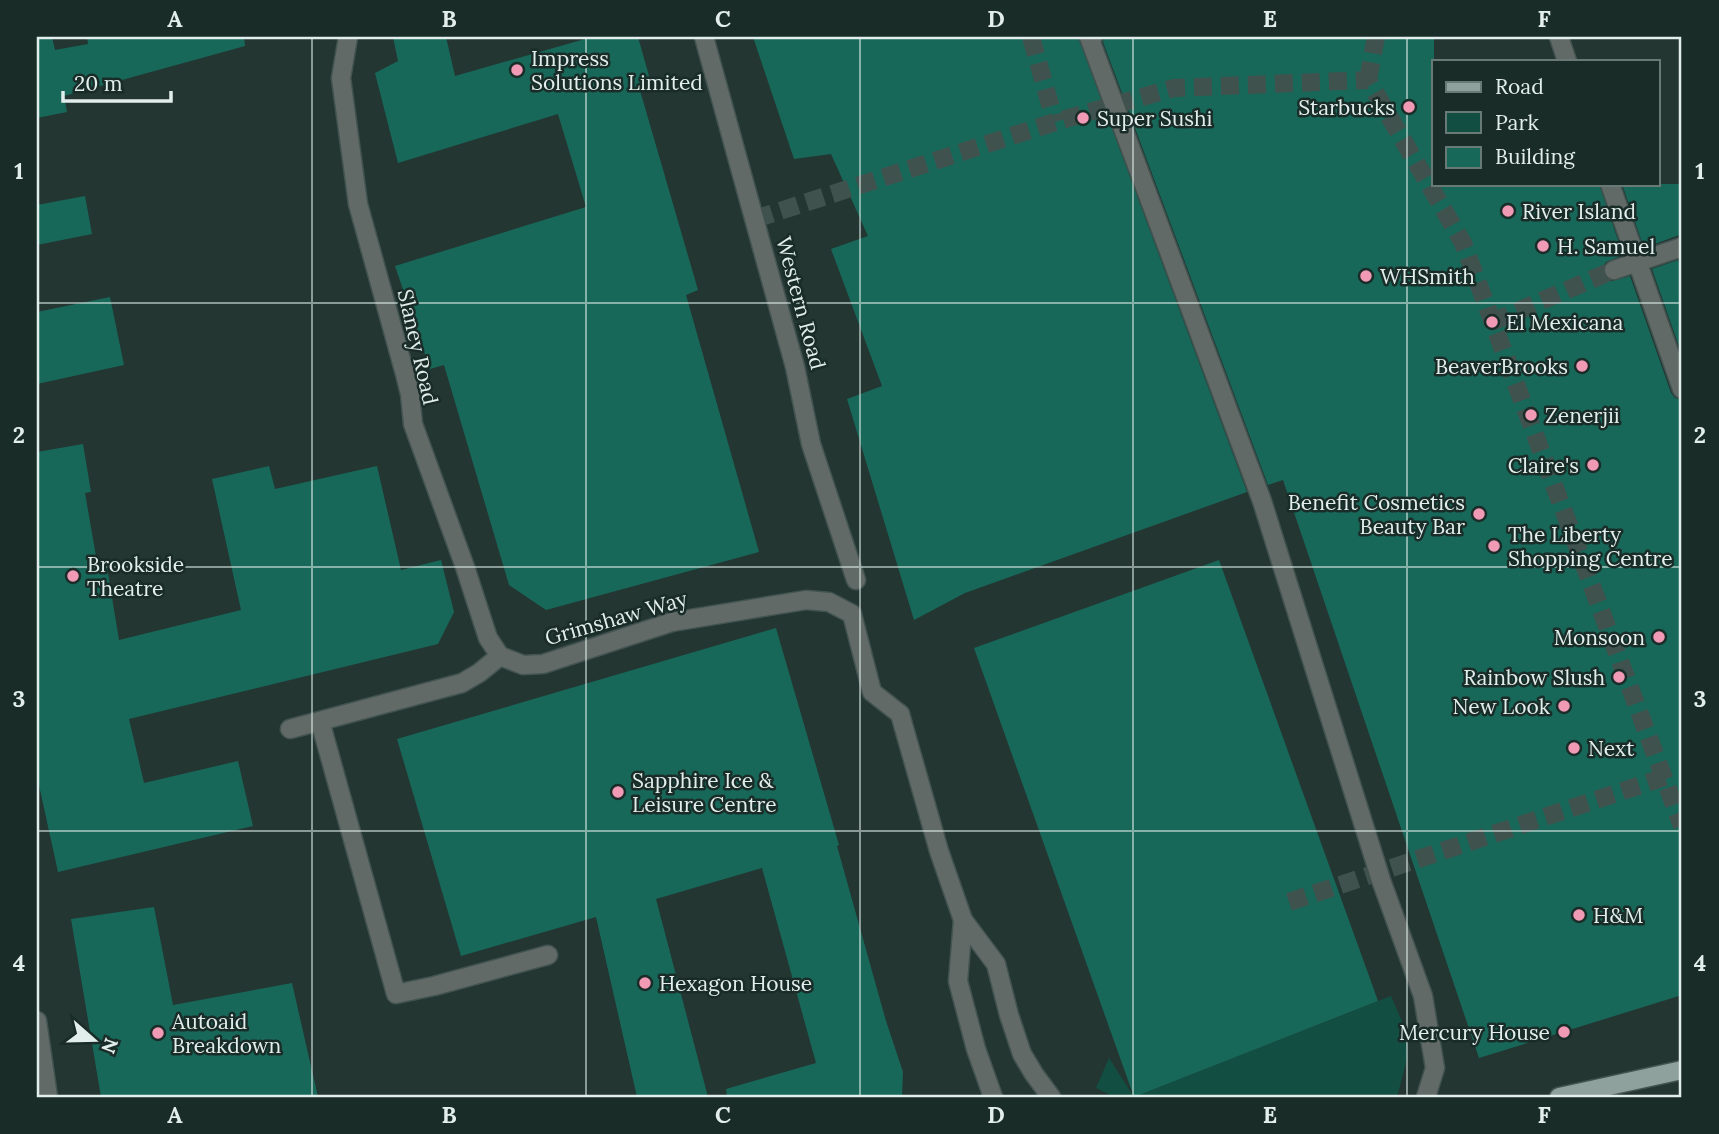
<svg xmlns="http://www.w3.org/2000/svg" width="1719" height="1134" font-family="Lora,serif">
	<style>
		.green { fill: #134e43 }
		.building { fill: #18685a }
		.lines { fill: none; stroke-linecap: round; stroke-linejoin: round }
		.pedestrian-tunnel { stroke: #40524e; stroke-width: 18; stroke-dasharray: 18 9; stroke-linecap: butt }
		.pedestrian-casing { stroke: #425350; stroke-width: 21 }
		.minor-casing { stroke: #425350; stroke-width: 21 }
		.tertiary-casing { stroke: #425350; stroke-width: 21 }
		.primary-casing { stroke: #425350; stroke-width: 21 }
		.pedestrian { stroke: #616a67; stroke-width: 18 }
		.minor { stroke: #616a67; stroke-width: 18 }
		.tertiary { stroke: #616a67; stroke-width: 18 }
		.primary { stroke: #8ea19c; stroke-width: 18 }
		.grid { fill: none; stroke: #e2eeeb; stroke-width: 2; stroke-opacity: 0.55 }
		.poi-dot { fill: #f09ab6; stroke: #192c28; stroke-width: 2.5 }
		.labels { text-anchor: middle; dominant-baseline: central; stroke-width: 5; stroke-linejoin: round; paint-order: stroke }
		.poi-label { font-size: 21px; fill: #e2eeeb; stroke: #192c28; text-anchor: start }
		.street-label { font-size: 21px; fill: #e2eeeb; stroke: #192c28 }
		.neatline { fill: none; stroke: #e2eeeb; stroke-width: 2.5 }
		.grid-label { font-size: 23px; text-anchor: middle; font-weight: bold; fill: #e2eeeb }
	</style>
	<rect width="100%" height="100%" fill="#233632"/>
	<path class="green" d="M 1391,996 L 1407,1033 L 1407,1059 L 1397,1097 L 1114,1097 L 1096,1088 L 1109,1058 L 1134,1097 Z"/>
	<g class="building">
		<path d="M 37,37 L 52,37 L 55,50 L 88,44 L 87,37 L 244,37 L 245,46 L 64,96 L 67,112 L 37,118 Z"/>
		<path d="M 393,37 L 446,37 L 455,76 L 592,37 L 638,37 L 651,83 L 639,87 L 698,290 L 686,295 L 759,552 L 546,610 L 509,585 L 444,365 L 430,369 L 395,266 L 586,207 L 558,114 L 398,163 L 375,73 L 398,61 Z"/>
		<path d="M 753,37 L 1078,37 L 1247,492 L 965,593 L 914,620 L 847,399 L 882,386 L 831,249 L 868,236 L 831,154 L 794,159 Z"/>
		<path d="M 1104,37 L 1434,37 L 1434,184 L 1599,184 L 1623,255 L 1606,262 L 1603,267 L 1604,274 L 1607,279 L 1612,281 L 1630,276 L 1671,393 L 1675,398 L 1682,400 L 1682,995 L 1479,1058 L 1283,480 L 1268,485 L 1103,42 Z"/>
		<path d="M 1622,184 L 1682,184 L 1682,234 L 1644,248 Z"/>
		<path d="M 85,196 L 92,234 L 37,245 L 37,205 Z"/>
		<path d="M 1678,260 L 1682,271 L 1682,355 L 1652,269 Z"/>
		<path d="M 110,297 L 124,365 L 37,384 L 37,312 Z"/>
		<path d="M 83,444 L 91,492 L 85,493 L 97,562 L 106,561 L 119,640 L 241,610 L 212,479 L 269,466 L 275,489 L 377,466 L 401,570 L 441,560 L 454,612 L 438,644 L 129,719 L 144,783 L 238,761 L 253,826 L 58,872 L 37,776 L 37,452 Z"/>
		<path d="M 1219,560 L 1378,1001 L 1134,1097 L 974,648 Z"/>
		<path d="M 776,628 L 839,845 L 837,846 L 886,1021 L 903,1072 L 902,1097 L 727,1097 L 726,1089 L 816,1063 L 762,868 L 656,899 L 708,1097 L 637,1097 L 596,917 L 461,956 L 397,739 Z"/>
		<path d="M 154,907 L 173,1005 L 292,983 L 318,1097 L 101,1097 L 71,919 Z"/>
	</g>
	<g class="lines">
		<g class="pedestrian-tunnel">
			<path d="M 1031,37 L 1055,122"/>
			<path d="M 1368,80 L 1376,37"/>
			<path d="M 755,219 L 1055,122 L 1174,88 L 1368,80 L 1463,243 L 1682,826"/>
			<path d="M 1492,322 L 1614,270"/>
			<path d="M 1289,902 L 1665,777"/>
		</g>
		<defs>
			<path id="pedestrian" d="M 1614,270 L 1682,247"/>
			<g id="minor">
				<path d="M 348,37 L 341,78 L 358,204 L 405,374 L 410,394 L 413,424 L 465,567 L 488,638 L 500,656"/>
				<path d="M 704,37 L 795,367 L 811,444 L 856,580"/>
				<path d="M 1093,37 L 1089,37 L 1262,501 L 1381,880 L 1423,996 L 1435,1068 L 1426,1097"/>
				<path d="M 1559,37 L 1567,61"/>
				<path d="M 1610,184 L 1682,389"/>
				<path d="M 500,656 L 523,665 L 543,664 L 672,622 L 806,600 L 829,602 L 852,614 L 872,692 L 900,714"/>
				<path d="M 320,721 L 396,994 L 434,986 L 548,955"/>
				<path d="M 290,729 L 462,683 L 479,673 L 500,656"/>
				<path d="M 37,1021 L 48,1097"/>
			</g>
			<g id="tertiary">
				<path d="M 900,714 L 939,851 L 963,920 L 996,964 L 1009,1015 L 1022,1054 L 1034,1074 L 1051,1097"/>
				<path d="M 963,920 L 958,981 L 976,1049 L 993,1097"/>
			</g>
			<path id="primary" d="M 1559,1097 L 1682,1070"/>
		</defs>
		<use href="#pedestrian" class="pedestrian-casing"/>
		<use href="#minor" class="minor-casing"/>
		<use href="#tertiary" class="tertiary-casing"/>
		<use href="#primary" class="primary-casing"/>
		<use href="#pedestrian" class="pedestrian"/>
		<use href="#minor" class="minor"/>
		<use href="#tertiary" class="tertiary"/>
		<use href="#primary" class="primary"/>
	</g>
	<path class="grid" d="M 312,37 L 312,1097M 586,37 L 586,1097M 860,37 L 860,1097M 1133,37 L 1133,1097M 1407,37 L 1407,1097M 37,303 L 1682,303M 37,567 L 1682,567M 37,831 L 1682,831"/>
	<g class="poi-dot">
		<circle cx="517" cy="70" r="7"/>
		<circle cx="1409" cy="107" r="7"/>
		<circle cx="1083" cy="118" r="7"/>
		<circle cx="1508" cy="211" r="7"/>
		<circle cx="1543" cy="246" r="7"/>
		<circle cx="1366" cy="276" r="7"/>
		<circle cx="1492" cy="322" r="7"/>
		<circle cx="1582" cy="366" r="7"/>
		<circle cx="1531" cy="415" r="7"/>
		<circle cx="1593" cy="465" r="7"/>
		<circle cx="1479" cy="514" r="7"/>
		<circle cx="1494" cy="546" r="7"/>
		<circle cx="73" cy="576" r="7"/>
		<circle cx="1659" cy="637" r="7"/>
		<circle cx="1619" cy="677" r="7"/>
		<circle cx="1564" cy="706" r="7"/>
		<circle cx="1574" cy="748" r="7"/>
		<circle cx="618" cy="792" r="7"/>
		<circle cx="1579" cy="915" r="7"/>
		<circle cx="645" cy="983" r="7"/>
		<circle cx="1564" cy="1032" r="7"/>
		<circle cx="158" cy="1033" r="7"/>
	</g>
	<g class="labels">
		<g class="poi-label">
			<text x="531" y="58">Impress<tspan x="531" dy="24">Solutions Limited</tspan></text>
			<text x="1395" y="107" text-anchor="end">Starbucks</text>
			<text x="1097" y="118">Super Sushi</text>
			<text x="1522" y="211">River Island</text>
			<text x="1557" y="246">H. Samuel</text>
			<text x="1380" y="276">WHSmith</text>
			<text x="1506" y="322">El Mexicana</text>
			<text x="1568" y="366" text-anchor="end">BeaverBrooks</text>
			<text x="1545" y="415">Zenerjii</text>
			<text x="1579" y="465" text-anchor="end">Claire's</text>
			<text x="1465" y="502" text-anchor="end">Benefit Cosmetics<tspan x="1465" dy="24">Beauty Bar</tspan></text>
			<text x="1508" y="534">The Liberty<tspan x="1508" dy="24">Shopping Centre</tspan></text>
			<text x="87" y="564">Brookside<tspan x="87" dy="24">Theatre</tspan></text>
			<text x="1645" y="637" text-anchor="end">Monsoon</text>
			<text x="1605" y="677" text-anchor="end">Rainbow Slush</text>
			<text x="1550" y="706" text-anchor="end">New Look</text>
			<text x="1588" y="748">Next</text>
			<text x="632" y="780">Sapphire Ice &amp;<tspan x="632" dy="24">Leisure Centre</tspan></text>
			<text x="1593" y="915">H&amp;M</text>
			<text x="659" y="983">Hexagon House</text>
			<text x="172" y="1021">Autoaid<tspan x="172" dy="24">Breakdown</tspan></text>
			<text x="1550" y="1032" text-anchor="end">Mercury House</text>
		</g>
		<g class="street-label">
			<text transform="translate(801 303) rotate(75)">Western Road</text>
			<text transform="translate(418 347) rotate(77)">Slaney Road</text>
			<text transform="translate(616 618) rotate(-16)">Grimshaw Way</text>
		</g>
	</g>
	<rect width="1719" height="1134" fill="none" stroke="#192c28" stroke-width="77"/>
	<rect x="1432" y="60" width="228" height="126" fill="#192c28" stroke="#697a76" stroke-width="2"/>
	<rect x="1446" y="82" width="35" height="10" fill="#8ea19c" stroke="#697a76" stroke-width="2"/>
	<text x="1495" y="94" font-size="21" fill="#e2eeeb">Road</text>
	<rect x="1446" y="112" width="35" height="21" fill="#134e43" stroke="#697a76" stroke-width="2"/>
	<text x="1495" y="130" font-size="21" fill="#e2eeeb">Park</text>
	<rect x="1446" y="147" width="35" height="21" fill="#18685a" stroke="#697a76" stroke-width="2"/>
	<text x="1495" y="164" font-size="21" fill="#e2eeeb">Building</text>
	<g transform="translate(94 1040) rotate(110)" stroke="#192c28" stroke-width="5" paint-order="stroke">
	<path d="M0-5L12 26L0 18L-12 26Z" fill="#e2eeeb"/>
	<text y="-10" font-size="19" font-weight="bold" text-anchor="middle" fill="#e2eeeb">N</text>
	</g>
	<path d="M63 91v10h108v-10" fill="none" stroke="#e2eeeb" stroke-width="3.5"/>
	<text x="74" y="91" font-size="21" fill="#e2eeeb" stroke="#192c28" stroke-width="5" paint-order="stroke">20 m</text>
	<rect x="38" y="38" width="1642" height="1058" class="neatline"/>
	<g class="grid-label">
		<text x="175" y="27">A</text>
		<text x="449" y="27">B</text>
		<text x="723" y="27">C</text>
		<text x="996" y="27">D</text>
		<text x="1270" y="27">E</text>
		<text x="1544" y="27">F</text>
		<text x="19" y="179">1</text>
		<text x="1700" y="179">1</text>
		<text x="19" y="443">2</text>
		<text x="1700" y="443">2</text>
		<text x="19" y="707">3</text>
		<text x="1700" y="707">3</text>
		<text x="19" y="971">4</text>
		<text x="1700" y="971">4</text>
		<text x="175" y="1123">A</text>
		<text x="449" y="1123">B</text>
		<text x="723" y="1123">C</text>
		<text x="996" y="1123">D</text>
		<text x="1270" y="1123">E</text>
		<text x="1544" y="1123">F</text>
	</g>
</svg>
